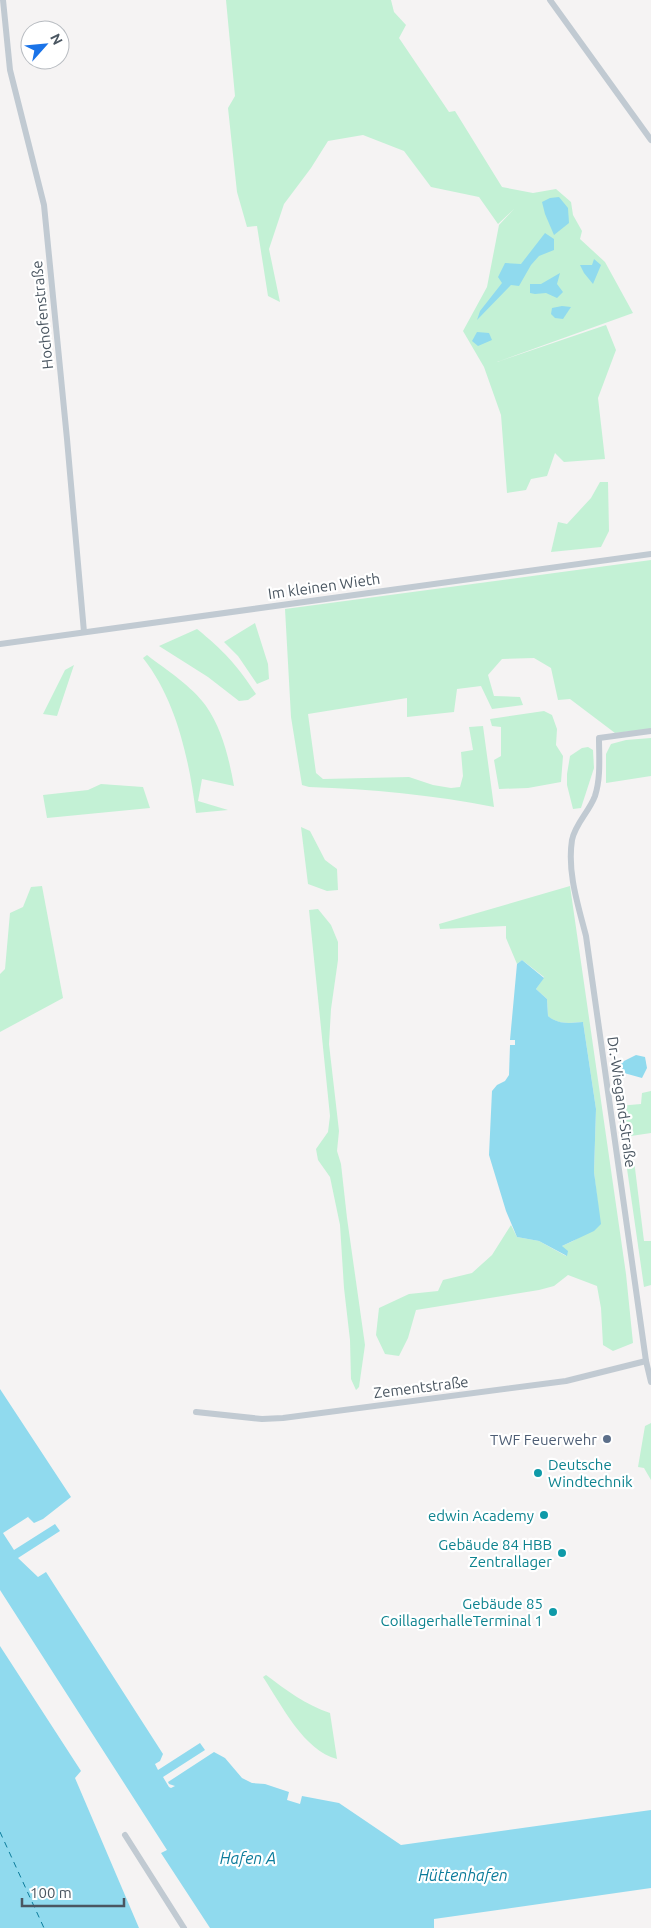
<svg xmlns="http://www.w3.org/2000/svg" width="651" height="1928" font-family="Ubuntu,sans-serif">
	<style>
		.green { fill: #c3f1d5 }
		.water { fill: #90daee }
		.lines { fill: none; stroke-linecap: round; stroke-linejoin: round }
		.ferry { stroke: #0c7c9b; stroke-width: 1; stroke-dasharray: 6 5; stroke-linecap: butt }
		.minor { stroke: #c1cad2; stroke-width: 6 }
		.service-dot { fill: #5c6f8a; stroke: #fff; stroke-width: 2 }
		.culture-dot { fill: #0f9aa8; stroke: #fff; stroke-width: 2 }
		.labels { text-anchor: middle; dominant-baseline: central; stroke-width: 4.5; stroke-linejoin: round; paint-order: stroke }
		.street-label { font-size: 15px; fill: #4a5661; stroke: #fff }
		.service-label { font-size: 15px; fill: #4e5e75; stroke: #fff; text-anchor: end }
		.culture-label { font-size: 15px; fill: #0d838f; stroke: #fff; text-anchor: end }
		.water-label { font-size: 16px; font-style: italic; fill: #0c7c9b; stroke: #fff }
	</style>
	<rect width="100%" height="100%" fill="#f5f3f3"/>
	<g class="green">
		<path d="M 226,0 L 391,0 L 394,12 L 406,25 L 399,38 L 449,112 L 455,111 L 502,187 L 533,193 L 556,189 L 571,202 L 573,215 L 582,231 L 580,239 L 605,262 L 633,313 L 497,362 L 606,325 L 616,350 L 598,398 L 605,459 L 564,462 L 555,453 L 547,476 L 531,479 L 526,490 L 507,493 L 501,415 L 484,367 L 463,331 L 487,287 L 499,225 L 514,209 L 498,224 L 479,197 L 431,187 L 404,151 L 363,135 L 328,141 L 311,168 L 284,204 L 269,249 L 280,302 L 268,296 L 257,226 L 247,227 L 237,192 L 228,108 L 235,96 Z"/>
		<path d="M 600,482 L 608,482 L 609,531 L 601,547 L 551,552 L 558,522 L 567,524 L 591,498 Z"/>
		<path d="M 651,560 L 651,729 L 615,733 L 570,699 L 558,700 L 551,668 L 534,658 L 502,659 L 488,675 L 494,696 L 520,697 L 523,705 L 492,709 L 481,686 L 457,689 L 454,712 L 407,717 L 407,698 L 308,714 L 316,773 L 323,779 L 409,777 L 433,785 L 451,788 L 460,787 L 463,776 L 461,752 L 473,750 L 469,727 L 483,726 L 494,807 C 433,795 371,789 309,787 L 302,785 L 291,717 L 285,609 Z"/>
		<path d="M 255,623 L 268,664 L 269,679 L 257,684 L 238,656 L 224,642 Z"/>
		<path d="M 197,629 C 223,650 237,665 256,694 L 248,700 L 239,701 L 208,677 L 159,646 Z"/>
		<path d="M 147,655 C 165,669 192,686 206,706 C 222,729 229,758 234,786 L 202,779 L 198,801 L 228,810 L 196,813 C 189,760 177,701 143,658 Z"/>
		<path d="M 74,665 L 57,716 L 43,714 L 65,670 Z"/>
		<path d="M 544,711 L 552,715 L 557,729 L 556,745 L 563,756 L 561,782 L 528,788 L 499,789 L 494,760 L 501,756 L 501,727 L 492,726 L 490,719 Z"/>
		<path d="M 651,738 L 651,776 L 606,783 L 606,754 L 611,744 L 626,740 Z"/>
		<path d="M 588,747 L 593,750 L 594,768 L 581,808 L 573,809 L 567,785 L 567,774 L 570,756 L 582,748 Z"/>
		<path d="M 101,784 L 143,787 L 150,808 L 47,818 L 43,795 L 88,790 Z"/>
		<path d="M 301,827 L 310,831 L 325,860 L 337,869 L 338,890 L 327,891 L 308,884 Z"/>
		<path d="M 42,886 L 63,998 L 0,1032 L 0,974 L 5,969 L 10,913 L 23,907 L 31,887 Z"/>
		<path d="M 570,886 L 626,1274 L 633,1343 L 613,1351 L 603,1345 L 601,1308 L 597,1286 L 568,1275 L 554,1286 L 539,1290 L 416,1310 L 408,1338 L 399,1356 L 385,1354 L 376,1335 L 379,1308 L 409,1294 L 438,1291 L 443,1280 L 472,1273 L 492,1255 L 511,1225 L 517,1237 L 539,1241 L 566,1256 L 562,1246 L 573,1241 L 600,1224 L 594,1172 L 596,1109 L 583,1022 C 570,1023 558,1025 548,1016 L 547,999 L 536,989 L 544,977 L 522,960 L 517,964 L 506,938 L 506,926 L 440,929 L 439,924 Z"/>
		<path d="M 318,909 L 331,925 L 338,942 L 338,960 L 331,1009 L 329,1044 L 339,1131 L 337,1151 L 341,1164 L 347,1218 L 365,1345 L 359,1387 L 356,1390 L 351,1379 L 350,1340 L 344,1288 L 340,1225 L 330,1177 L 318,1160 L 316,1149 L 328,1132 L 330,1116 L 309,910 Z"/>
		<path d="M 651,1091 L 651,1133 L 631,1136 L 644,1241 L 651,1241 L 651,1285 L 644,1287 L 618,1106 L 641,1104 L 642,1093 Z"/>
		<path d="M 651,1423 L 651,1480 L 644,1468 L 638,1467 L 645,1426 Z"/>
		<path d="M 266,1675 C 286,1690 306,1705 330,1713 L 337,1759 C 304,1751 281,1704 263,1677 Z"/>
	</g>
	<g class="water">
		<path d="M 559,197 L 568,208 L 569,223 L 554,235 L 545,214 L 542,202 L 550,198 Z"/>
		<path d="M 545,233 L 554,239 L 554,250 L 539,256 L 531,265 L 519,286 L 511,285 L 477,320 L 480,311 L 502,283 L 498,277 L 505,263 L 521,264 Z"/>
		<path d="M 594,259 L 601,265 L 593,284 L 584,273 L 580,265 L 592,265 Z"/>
		<path d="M 560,273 L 557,284 L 563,292 L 557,298 L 546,293 L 535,294 L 530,293 L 530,284 L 541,284 Z"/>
		<path d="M 562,306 L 571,307 L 563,319 L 555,318 L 551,314 L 552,308 Z"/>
		<path d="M 477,332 L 489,333 L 492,340 L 478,346 L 472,341 Z"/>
		<path d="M 522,960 L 544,978 L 536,989 L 547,999 L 548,1016 C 559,1025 570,1023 583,1022 L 596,1109 L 594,1172 L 601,1224 L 594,1231 L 562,1246 L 568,1251 L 567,1256 L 539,1241 L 517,1237 L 506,1211 L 489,1155 L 492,1091 L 497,1085 L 505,1081 L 509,1075 L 510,1045 L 515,1045 L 515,1040 L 510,1040 L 517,964 Z"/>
		<path d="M 636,1055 L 645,1057 L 647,1068 L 642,1078 L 624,1073 L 619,1065 L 620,1063 Z"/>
		<path d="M 0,1389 L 71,1497 L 43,1519 L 34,1523 L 28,1517 L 31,1515 L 3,1533 L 14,1550 L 55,1524 L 60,1531 L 18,1558 L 38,1577 L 46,1572 L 163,1754 L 160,1761 L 155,1764 L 158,1770 L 200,1743 L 205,1750 L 163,1777 L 169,1787 L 171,1788 L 175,1786 L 169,1784 L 168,1782 L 214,1752 L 225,1758 L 242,1778 L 252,1783 L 265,1784 L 289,1792 L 287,1800 L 300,1804 L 302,1796 L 339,1803 L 401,1845 L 651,1810 L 651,1888 L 434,1919 L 434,1928 L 210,1928 L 161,1853 L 167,1850 L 0,1590 Z"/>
		<path d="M 0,1646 L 81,1771 L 75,1778 L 139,1928 L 0,1928 Z"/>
	</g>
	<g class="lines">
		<path class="ferry" d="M 0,1832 L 44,1928"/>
		<g class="minor">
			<path d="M 3,0 L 10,70 L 44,205 L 67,439 L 84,632"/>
			<path d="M 550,0 L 651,140"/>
			<path d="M 0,644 L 651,554"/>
			<path d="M 651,731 L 599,738 C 599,757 601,777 595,796 C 589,812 575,824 572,840 C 567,872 578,905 586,936 L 646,1361 L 651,1382"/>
			<path d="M 196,1412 L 262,1419 L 283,1418 L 566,1381 L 646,1361"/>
			<path d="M 125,1835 L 184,1928"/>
		</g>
	</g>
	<circle class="service-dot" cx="607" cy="1439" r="5"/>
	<g class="culture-dot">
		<circle cx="538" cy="1473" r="5"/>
		<circle cx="544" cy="1515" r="5"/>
		<circle cx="562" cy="1553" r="5"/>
		<circle cx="553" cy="1612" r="5"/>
	</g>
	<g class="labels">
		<g class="street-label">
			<text transform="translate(42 315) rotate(-96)">Hochofenstraße</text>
			<text transform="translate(324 586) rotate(-8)">Im kleinen Wieth</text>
			<text transform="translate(622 1102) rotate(82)">Dr.-Wiegand-Straße</text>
			<text transform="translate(421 1387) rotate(-7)">Zementstraße</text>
		</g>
		<g class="service-label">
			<text x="597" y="1439">TWF Feuerwehr</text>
		</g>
		<g class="culture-label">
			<text x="548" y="1464" text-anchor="start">Deutsche<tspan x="548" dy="17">Windtechnik</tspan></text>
			<text x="534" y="1515">edwin Academy</text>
			<text x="552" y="1544">Gebäude 84 HBB<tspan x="552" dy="17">Zentrallager</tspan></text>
			<text x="543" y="1603">Gebäude 85<tspan x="543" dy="17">CoillagerhalleTerminal 1</tspan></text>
		</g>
		<g class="water-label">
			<text x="248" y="1858">Hafen A</text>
			<text x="463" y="1875">Hüttenhafen</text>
		</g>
	</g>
	<g transform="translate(45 45) rotate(63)"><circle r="24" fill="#ffffff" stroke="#b7bbc0"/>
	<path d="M0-4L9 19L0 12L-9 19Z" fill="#1a73e8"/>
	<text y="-8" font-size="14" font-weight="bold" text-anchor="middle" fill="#4a5661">N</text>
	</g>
	<path d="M22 1898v8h102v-8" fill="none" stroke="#4a5661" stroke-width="2.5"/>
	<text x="30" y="1898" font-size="15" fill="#4a5661" stroke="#ffffff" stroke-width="4" paint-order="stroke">100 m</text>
</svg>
